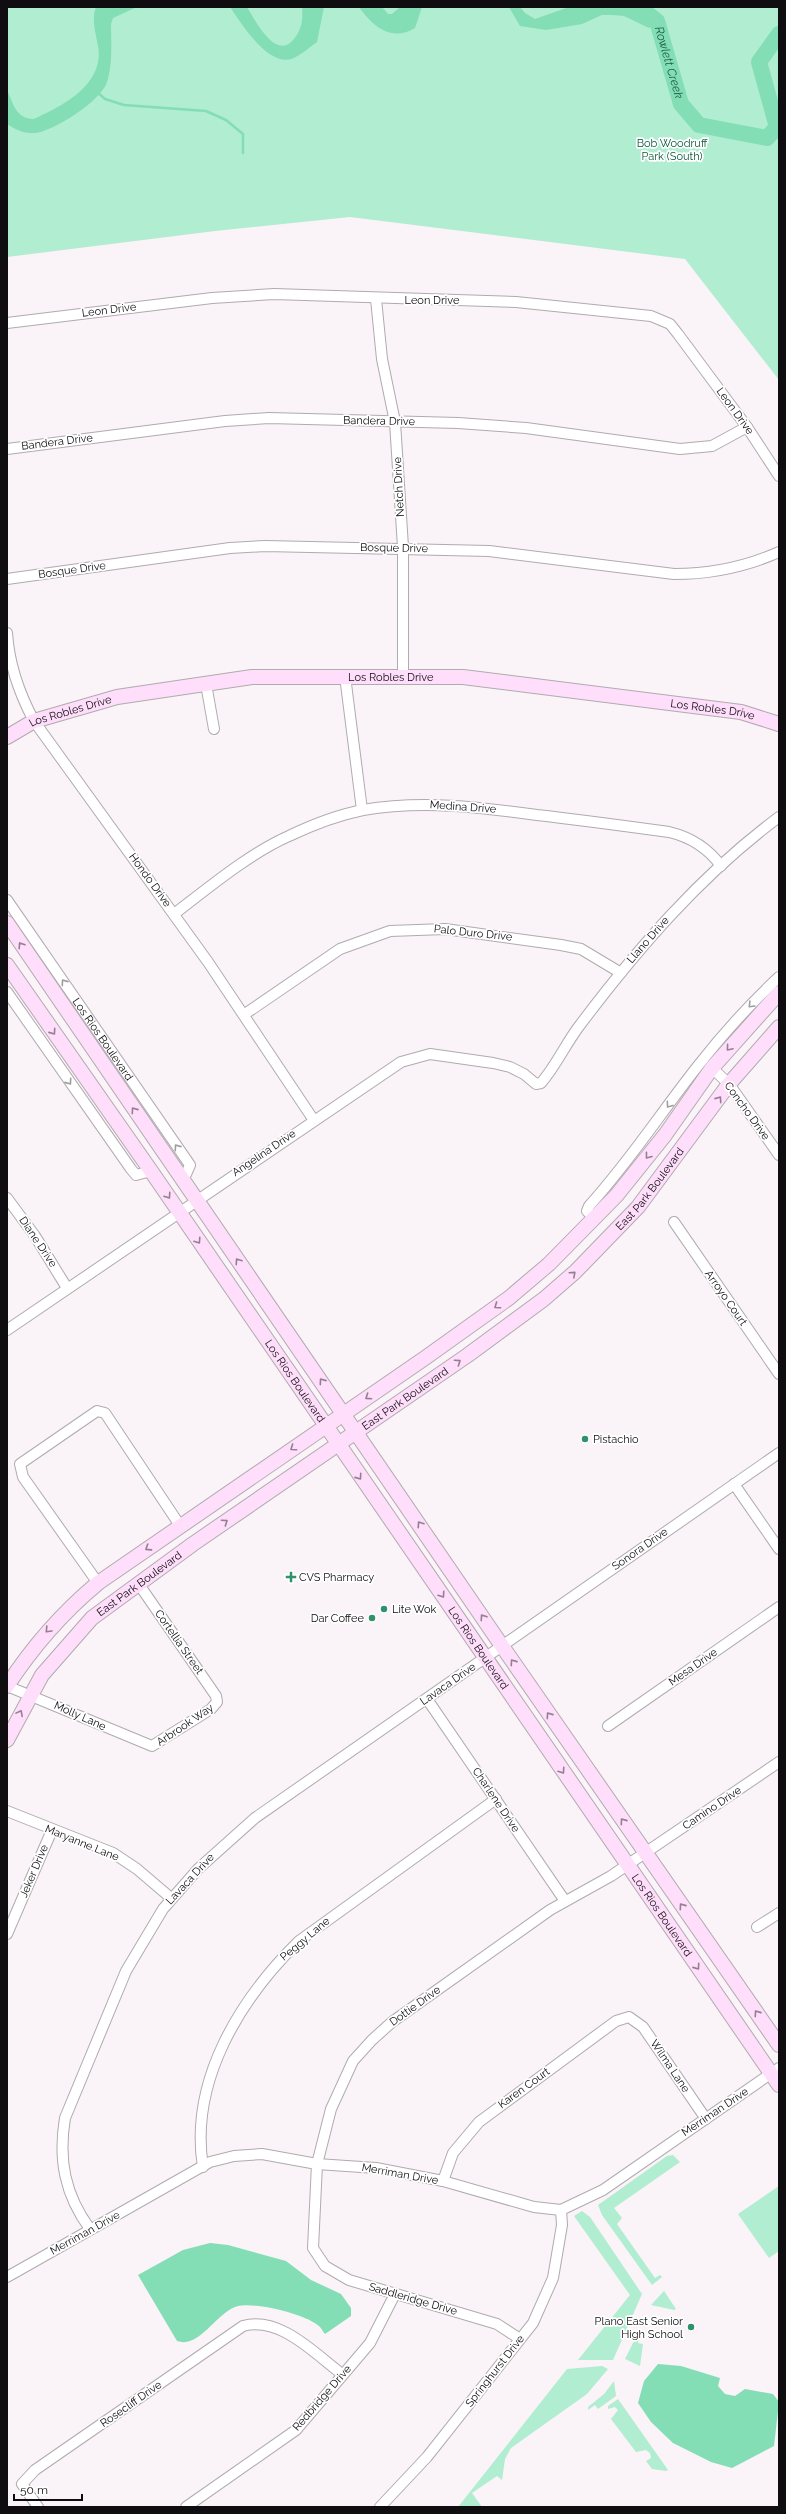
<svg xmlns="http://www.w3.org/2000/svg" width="786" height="2514" font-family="Raleway,sans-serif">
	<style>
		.green { fill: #b1edd0 }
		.water { fill: #83ddb5 }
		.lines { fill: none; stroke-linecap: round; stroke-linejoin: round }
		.stream { stroke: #83ddb5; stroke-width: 2.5 }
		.river { stroke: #83ddb5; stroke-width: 16 }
		.street-casing { stroke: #b0abaf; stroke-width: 12 }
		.secondary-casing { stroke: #b0abaf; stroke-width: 16 }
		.street { stroke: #fff; stroke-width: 10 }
		.secondary { stroke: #fedefa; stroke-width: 14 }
		.oneway { stroke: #928090 }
		.oneway2 { stroke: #9f9e9f }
		.poi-dot { fill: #2f926c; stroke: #fff; stroke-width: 1.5 }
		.labels { text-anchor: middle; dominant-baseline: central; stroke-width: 3.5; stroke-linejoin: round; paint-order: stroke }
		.park-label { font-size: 11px; fill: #09543b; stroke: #fff }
		.street-label { font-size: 11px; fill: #0f0d0f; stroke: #fff }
		.poi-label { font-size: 11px; fill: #0f0d0f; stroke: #fff; text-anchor: start }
		.water-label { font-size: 12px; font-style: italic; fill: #1a5f45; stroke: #fff }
	</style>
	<rect width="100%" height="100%" fill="#faf3f8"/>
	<g class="green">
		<path d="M 7,7 L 779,7 L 779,380 L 685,259 L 350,217 L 215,231 L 7,257 Z"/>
		<path d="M 673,2155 L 680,2162 L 614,2208 L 622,2218 L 617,2224 L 655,2278 L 660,2275 L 662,2277 L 652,2285 L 602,2215 L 598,2205 L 667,2156 Z"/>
		<path d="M 779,2186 L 779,2251 L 769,2258 L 738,2214 Z"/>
		<path d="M 582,2211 L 590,2217 L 642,2294 L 613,2360 L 578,2360 L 630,2295 L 574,2216 Z"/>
		<path d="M 664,2291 L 676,2309 L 674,2310 L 651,2305 Z"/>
		<path d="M 641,2327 L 638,2343 L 643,2344 L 640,2366 L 625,2359 Z"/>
		<path d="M 602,2366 L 608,2369 L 587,2394 L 511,2448 L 505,2459 L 502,2480 L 497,2476 L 472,2493 L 482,2507 L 458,2507 L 567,2369 Z"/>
		<path d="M 614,2381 L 616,2396 L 598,2409 L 595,2405 L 588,2410 L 588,2407 L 604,2394 Z"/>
		<path d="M 618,2399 L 668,2470 L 666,2471 L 652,2469 L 646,2461 L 651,2458 L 650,2453 L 646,2450 L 636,2452 L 611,2419 L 618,2410 L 615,2407 L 608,2409 L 608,2406 Z"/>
	</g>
	<g class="water">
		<path d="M 96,7 L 137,7 L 113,18 L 111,24 C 111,43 113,63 107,82 C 101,101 55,130 36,133 C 25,134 16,130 7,124 L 7,90 C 13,103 16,119 34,119 C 62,106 105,85 98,46 C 96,34 91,19 96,7 Z"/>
		<path d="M 230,7 L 247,7 C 255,20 276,62 294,39 C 302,29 303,20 302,7 L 324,7 L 317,42 C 310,47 302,54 294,58 C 269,69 241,23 230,7 Z"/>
		<path d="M 359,7 L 382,7 L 388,14 L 392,14 L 400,7 L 422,7 L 415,28 C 392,42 373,27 359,7 Z"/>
		<path d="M 509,7 L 520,7 L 525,13 L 535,19 L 569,7 L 650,7 L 662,20 L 649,28 L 624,16 L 613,15 L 602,15 L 582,24 L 546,30 L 520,26 Z"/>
		<path d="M 210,2243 L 228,2245 L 286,2261 L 311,2280 L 341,2294 L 351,2308 L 351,2316 L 325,2334 C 323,2332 322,2329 320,2327 C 307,2314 255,2302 238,2306 C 216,2312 200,2349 177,2341 L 138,2275 L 183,2250 Z"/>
		<path d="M 658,2364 L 681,2366 L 720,2378 L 718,2386 L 725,2394 L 735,2396 L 745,2389 L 773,2394 L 779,2402 L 774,2446 L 732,2468 L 711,2462 L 673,2443 L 651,2422 L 638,2403 L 644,2381 Z"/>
	</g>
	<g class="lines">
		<path class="stream" d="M 97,92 L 105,99 L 124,105 L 206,111 L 226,120 L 243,134 L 243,153"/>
		<path class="river" id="s1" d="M 639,7 L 657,21 L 681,104 L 699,125 L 767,138 L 777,127 L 759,62 L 779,34"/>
		<defs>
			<g id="street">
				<path d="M 376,299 L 382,359 L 395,422 L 403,547 L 403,676"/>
				<path d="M 7,323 L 212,298 L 274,294 L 516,302 L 651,316 L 670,324 L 678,334 L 747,427 L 779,476"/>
				<path d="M 7,449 L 225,421 L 269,418 L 458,423 L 526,428 L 680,449 L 712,446 L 747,427"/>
				<path d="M 7,579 L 230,548 L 265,546 L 489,551 L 674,574 C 711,574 745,567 779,552"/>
				<path d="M 7,633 C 9,664 19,693 34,721 L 208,962 L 313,1119"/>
				<path d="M 345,676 L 362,810"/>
				<path d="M 206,684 L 214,729"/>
				<path id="s2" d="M 7,900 L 190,1165 L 183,1181"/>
				<path d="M 174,914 C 208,888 250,853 289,836 C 312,825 338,815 363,810 C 422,800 479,807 537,815 C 581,820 625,826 669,832 C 690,837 708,848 721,866"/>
				<path d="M 7,992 L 131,1169 L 136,1175 L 151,1171"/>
				<path d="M 245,1014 L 340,949 L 390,931 L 445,929 L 561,945 L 581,949 L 621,973"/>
				<path d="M 712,1068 L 729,1084 L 779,1155"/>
				<path d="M 7,1198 L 35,1236 L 67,1288"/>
				<path d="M 595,1219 L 587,1211 L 589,1206 C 629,1162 660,1114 697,1067 C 722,1035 749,1005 779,977"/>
				<path d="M 674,1222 L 779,1374"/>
				<path d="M 7,1330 L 401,1062 L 430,1054 L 493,1063 L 510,1067 L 524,1074 L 536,1084 L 541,1083 C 556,1066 566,1043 580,1025 C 638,948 701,875 779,817"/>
				<path d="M 734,1484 L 779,1549"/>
				<path d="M 98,1583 L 23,1477 L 20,1464 L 97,1411 L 105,1413 L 181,1527"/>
				<path d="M 7,1686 L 152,1746 L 211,1709 L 217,1702 L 216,1696 L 138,1583"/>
				<path d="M 427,1699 L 565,1901"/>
				<path d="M 608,1726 L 779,1607"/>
				<path d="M 7,1811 L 113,1853 L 137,1869 L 171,1898"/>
				<path d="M 757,1927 L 779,1913"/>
				<path d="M 7,1934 L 52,1830"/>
				<path d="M 203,2167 C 189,2081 240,1999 299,1941 L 496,1799"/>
				<path d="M 443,2181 L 453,2153 L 479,2122 L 616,2021 L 629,2017 L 643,2027 L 706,2119"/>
				<path d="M 90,2229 C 65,2195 58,2160 65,2118 L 126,1971 L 163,1909 L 198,1869 L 255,1818 L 779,1453"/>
				<path d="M 7,2277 L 210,2162 L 234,2156 L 262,2154 L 317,2164 L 376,2168 L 443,2181 L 534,2207 L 561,2210 L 603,2190 L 779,2068"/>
				<path d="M 520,2339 L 497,2324 L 349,2280 L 325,2266 L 313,2248 L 317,2164 L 331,2109 L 353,2061 L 372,2040 L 392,2022 L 550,1910 L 611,1876 L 779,1762"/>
				<path d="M 38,2507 L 22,2484 L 35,2470 L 243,2326 C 280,2316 314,2353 342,2374"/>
				<path d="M 186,2507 L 296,2430 L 370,2343 L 395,2294"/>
				<path d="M 380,2507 L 427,2457 L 533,2323 L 553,2278 L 562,2225 L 561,2210"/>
			</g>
			<g id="secondary">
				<path id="s3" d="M 7,737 L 34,721 L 117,697 L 252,677 L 463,677 L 741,712 L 779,724"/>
				<path d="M 7,923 L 502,1646 L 779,2045"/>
				<path id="s4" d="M 7,965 L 151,1171 L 779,2085"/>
				<path d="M 7,1686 C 33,1646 62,1613 98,1583 L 425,1358 L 509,1298 L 549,1264 L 616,1196 L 665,1135 L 712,1068 L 779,993"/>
				<path id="s5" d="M 7,1740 L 42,1675 L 92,1618 L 193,1544 L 468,1355 L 544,1299 L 575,1272 L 638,1207 L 729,1084 L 779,1027"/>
			</g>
		</defs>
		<use href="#street" class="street-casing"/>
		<use href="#secondary" class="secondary-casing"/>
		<use href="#street" class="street"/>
		<use href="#secondary" class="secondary"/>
	</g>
	<defs><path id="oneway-chevron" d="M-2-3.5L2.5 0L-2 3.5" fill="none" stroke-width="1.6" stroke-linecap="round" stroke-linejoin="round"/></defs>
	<g class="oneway">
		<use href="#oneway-chevron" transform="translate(21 945) rotate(-123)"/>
		<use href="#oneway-chevron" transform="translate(53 1032) rotate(55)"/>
		<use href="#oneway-chevron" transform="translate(729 1048) rotate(130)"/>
		<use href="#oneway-chevron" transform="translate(719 1099) rotate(-55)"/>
		<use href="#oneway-chevron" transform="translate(134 1110) rotate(-125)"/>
		<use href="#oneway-chevron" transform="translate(648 1156) rotate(128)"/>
		<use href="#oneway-chevron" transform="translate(168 1196) rotate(56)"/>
		<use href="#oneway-chevron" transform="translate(198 1241) rotate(56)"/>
		<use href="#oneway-chevron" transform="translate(238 1261) rotate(-124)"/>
		<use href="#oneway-chevron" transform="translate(573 1274) rotate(-42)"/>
		<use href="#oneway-chevron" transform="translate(497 1306) rotate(145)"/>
		<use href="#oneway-chevron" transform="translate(458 1362) rotate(-34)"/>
		<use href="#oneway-chevron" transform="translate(322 1381) rotate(-125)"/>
		<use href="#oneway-chevron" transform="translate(368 1397) rotate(146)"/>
		<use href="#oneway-chevron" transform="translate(293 1448) rotate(145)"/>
		<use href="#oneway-chevron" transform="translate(359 1477) rotate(55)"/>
		<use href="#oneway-chevron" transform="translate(225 1522) rotate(-34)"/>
		<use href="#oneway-chevron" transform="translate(420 1524) rotate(-124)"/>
		<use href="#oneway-chevron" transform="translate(148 1548) rotate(147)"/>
		<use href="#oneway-chevron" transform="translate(442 1595) rotate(56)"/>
		<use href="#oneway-chevron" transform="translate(483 1617) rotate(-124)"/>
		<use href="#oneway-chevron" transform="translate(48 1630) rotate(133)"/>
		<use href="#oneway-chevron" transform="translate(513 1662) rotate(-125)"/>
		<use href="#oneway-chevron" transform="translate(20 1713) rotate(-62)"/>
		<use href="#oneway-chevron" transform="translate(549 1715) rotate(-125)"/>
		<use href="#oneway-chevron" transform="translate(562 1771) rotate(56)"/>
		<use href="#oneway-chevron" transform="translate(623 1821) rotate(-125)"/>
		<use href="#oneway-chevron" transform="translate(682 1906) rotate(-125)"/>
		<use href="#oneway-chevron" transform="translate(697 1967) rotate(55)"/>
		<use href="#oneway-chevron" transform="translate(757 2013) rotate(-125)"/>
	</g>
	<g class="oneway2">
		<use href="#oneway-chevron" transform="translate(64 982) rotate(-125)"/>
		<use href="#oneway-chevron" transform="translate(751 1005) rotate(134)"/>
		<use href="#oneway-chevron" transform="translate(69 1082) rotate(55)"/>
		<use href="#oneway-chevron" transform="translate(669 1105) rotate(126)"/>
		<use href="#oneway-chevron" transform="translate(177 1147) rotate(-125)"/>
	</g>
	<g class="poi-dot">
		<circle cx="585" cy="1439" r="4"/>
		<path d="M289 1571h4v4h4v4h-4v4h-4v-4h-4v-4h4z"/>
		<circle cx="384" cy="1609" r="4"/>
		<circle cx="372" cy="1618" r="4"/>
		<circle cx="691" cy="2327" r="4"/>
	</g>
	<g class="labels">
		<g class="park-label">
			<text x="672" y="143">Bob Woodruff<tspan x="672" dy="13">Park (South)</tspan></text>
		</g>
		<g class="street-label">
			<text x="432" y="300">Leon Drive</text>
			<text transform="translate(109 310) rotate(-7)">Leon Drive</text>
			<text transform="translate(735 411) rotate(54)">Leon Drive</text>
			<text transform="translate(379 421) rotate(1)">Bandera Drive</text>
			<text transform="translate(57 442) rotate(-7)">Bandera Drive</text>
			<text transform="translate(399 487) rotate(-93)">Netch Drive</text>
			<text transform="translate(394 548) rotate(1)">Bosque Drive</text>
			<text transform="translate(72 570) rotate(-8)">Bosque Drive</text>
			<text stroke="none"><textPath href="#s3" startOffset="393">Los Robles Drive</textPath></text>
			<text stroke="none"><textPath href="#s3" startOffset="717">Los Robles Drive</textPath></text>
			<text stroke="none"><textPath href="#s3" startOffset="69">Los Robles Drive</textPath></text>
			<text transform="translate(463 807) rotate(4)">Medina Drive</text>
			<text transform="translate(150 880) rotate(54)">Hondo Drive</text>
			<text transform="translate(473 933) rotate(6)">Palo Duro Drive</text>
			<text transform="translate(648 940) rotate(-49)">Llano Drive</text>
			<text stroke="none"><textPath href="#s2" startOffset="169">Los Rios Boulevard</textPath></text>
			<text transform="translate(747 1111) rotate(54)">Concho Drive</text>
			<text transform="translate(264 1153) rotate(-34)">Angelina Drive</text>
			<text stroke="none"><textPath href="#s5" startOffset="856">East Park Boulevard</textPath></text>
			<text transform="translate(38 1242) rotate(56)">Diane Drive</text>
			<text transform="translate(726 1298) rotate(55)">Arroyo Court</text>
			<text stroke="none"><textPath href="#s4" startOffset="506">Los Rios Boulevard</textPath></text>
			<text stroke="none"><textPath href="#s5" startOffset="532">East Park Boulevard</textPath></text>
			<text transform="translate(640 1549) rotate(-35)">Sonora Drive</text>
			<text stroke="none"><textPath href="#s5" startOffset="208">East Park Boulevard</textPath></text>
			<text transform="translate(179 1642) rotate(55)">Cortellia Street</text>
			<text stroke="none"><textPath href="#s4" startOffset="830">Los Rios Boulevard</textPath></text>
			<text transform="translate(693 1667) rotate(-35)">Mesa Drive</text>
			<text transform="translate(448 1684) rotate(-35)">Lavaca Drive</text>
			<text transform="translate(80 1716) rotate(24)">Molly Lane</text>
			<text transform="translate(185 1725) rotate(-34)">Arbrook Way</text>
			<text transform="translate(496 1800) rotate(56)">Charlene Drive</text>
			<text transform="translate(712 1808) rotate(-34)">Camino Drive</text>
			<text transform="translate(82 1843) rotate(22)">Maryanne Lane</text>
			<text transform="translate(34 1871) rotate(-67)">Jeker Drive</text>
			<text transform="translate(190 1879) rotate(-47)">Lavaca Drive</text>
			<text stroke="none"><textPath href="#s4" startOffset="1154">Los Rios Boulevard</textPath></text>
			<text transform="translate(305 1939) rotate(-40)">Peggy Lane</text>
			<text transform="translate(415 2006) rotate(-36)">Dottie Drive</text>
			<text transform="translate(670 2066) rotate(56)">Wilma Lane</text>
			<text transform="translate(524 2088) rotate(-36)">Karen Court</text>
			<text transform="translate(715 2112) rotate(-34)">Merriman Drive</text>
			<text transform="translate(400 2174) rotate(10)">Merriman Drive</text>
			<text transform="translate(85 2233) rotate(-29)">Merriman Drive</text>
			<text transform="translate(413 2299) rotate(16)">Saddleridge Drive</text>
			<text transform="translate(495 2371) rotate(-52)">Springhurst Drive</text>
			<text transform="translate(322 2398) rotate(-49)">Redbridge Drive</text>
			<text transform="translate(131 2404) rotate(-35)">Rosecliff Drive</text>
		</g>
		<g class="poi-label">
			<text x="593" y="1439">Pistachio</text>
			<text x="299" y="1577">CVS Pharmacy</text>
			<text x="392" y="1609">Lite Wok</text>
			<text x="364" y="1618" text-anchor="end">Dar Coffee</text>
			<text x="683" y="2321" text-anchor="end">Plano East Senior<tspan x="683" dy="13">High School</tspan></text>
		</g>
		<g class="water-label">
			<text stroke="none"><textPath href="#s1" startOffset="66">Rowlett Creek</textPath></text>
		</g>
	</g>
	<rect width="786" height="2514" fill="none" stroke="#0f0d0f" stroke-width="16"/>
	<path d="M14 2494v6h68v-6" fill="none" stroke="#0f0d0f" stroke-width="2"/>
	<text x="20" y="2494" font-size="12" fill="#0f0d0f" stroke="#ffffff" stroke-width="3" paint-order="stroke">50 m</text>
</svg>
